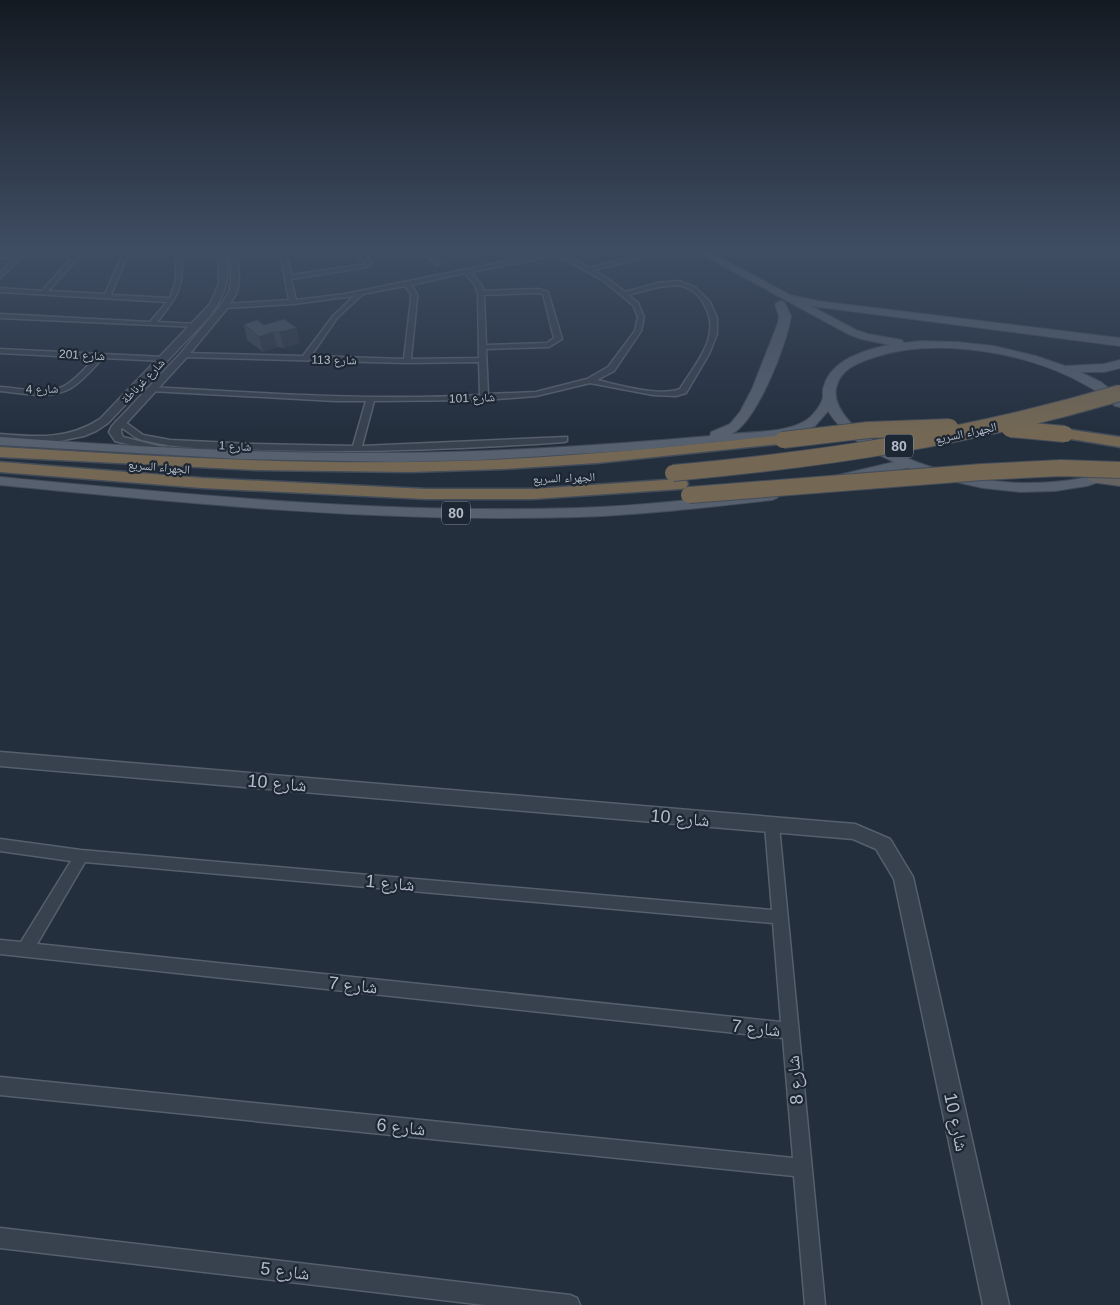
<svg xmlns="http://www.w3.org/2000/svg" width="1120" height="1305" font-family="Arial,'Noto Naskh Arabic',sans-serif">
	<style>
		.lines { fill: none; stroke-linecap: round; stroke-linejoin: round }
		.minor-casing { stroke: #565f6c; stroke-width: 3 }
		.tertiary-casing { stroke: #565f6c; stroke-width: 3 }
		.primary-casing { stroke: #414a57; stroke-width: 2 }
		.trunk-casing { stroke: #434c59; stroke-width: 2 }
		.motorway-casing { stroke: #434c59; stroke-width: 3 }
		.minor { fill: #38414e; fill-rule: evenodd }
		.tertiary { fill: #38414e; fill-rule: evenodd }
		.primary { fill: #56606e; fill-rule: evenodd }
		.trunk { fill: #656462; fill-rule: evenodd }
		.motorway { fill: #746855; fill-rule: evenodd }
		.motorway-bridge-casing { stroke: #434c59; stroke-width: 18; stroke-linecap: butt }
		.motorway-bridge { stroke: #746855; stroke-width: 16 }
		.wall { fill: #3b4654 }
		.shaded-wall { fill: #303945 }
		.building { fill: #455162; stroke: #303945 }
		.labels { text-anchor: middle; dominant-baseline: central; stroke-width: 4.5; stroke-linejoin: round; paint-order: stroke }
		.far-street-label { font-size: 12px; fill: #b4bcc9; stroke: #1d2633 }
		.shield { fill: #1d2633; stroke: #878f9c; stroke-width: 1 }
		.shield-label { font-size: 14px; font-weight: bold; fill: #b4bcc9 }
		.near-street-label { font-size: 18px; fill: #b4bcc9; stroke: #1d2633 }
	</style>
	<rect width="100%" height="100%" fill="#242f3e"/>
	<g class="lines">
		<defs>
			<g id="minor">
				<path d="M 141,248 L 164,248 L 129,252 L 111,295 L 170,298 L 176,281 L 176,248 L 182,248 C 182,287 182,292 157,322 L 196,324 L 198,325 L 198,327 L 0,318 L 0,314 L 150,322 L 167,302 L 0,292 L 0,288 L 42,291 L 72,257 L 22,257 L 0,278 L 0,273 L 15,258 L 0,258 L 0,254 L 77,253 ZM 123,253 L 105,294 L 48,291 L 79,257 Z"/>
				<path d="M 279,248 L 285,248 L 291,275 L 366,264 L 351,248 L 357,248 L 372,263 L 368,267 L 291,279 L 296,300 L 345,294 L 513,260 L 495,248 L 502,248 L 519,259 L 553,252 L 547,248 L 554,248 L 589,268 L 632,257 L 620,248 L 627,248 L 636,254 L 637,259 L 594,270 L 608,279 L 625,292 L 658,283 L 679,281 L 696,288 L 710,302 L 717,318 L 717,334 L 709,354 L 686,393 L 676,396 L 653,395 L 590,383 L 536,396 L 484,400 L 374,401 L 362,446 L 567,437 L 567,441 L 564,442 C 464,449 364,453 263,450 C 223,449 181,450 142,440 C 131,437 126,428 116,425 L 116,421 L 125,422 L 143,435 L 170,440 L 253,444 L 353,446 L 366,401 L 335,401 L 150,391 L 146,389 L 150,387 C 260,393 370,401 480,395 L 479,362 L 407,363 L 181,357 L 180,355 L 184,353 L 303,356 L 333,316 L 354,296 L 293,304 L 225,308 L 222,306 L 225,304 L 289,300 ZM 557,255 L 604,281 L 633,305 L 638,317 L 635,331 L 608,367 L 587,379 L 536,392 L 488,394 L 486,349 L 549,347 L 562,339 L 548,292 L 538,289 L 484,291 L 481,284 L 471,272 ZM 465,273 L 475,285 L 478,293 L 479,358 L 411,359 L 417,299 L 417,294 L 411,285 ZM 679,285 C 691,288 700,295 705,306 C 722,336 695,364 680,389 C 658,397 619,385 597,380 L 614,371 L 641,331 L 644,317 L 638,303 L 628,295 L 658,287 ZM 405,286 L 411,294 L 411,299 L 404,359 L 311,356 L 337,318 L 363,294 ZM 538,293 L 543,294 L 554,338 L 547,343 L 486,345 L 484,295 Z"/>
				<path d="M 416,248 L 422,248 L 427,252 L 450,248 L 462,248 L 431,255 L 440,263 L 437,265 Z"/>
				<path d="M 0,349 L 164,357 L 168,359 L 164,361 L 103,358 C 93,368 83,381 71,388 C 51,400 22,393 0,391 L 0,387 C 20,388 48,396 66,385 C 77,378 86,367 95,358 L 0,353 Z"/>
				<path d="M 772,820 L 777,822 L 779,826 L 825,1305 L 805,1305 L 794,1176 L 0,1095 L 0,1077 L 793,1158 L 783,1038 L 0,954 L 0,940 L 21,942 L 71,861 L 0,851 L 0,839 L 81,850 L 772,910 L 765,826 L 767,822 ZM 85,862 L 773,923 L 781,1022 L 37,944 Z"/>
				<path d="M 0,1228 L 570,1295 L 577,1298 L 580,1305 L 485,1305 L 0,1248 Z"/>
			</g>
			<g id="tertiary">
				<path d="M 218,248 L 226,248 C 229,279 228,290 210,316 L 108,423 L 96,431 L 84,436 L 54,442 L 0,440 L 0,434 C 37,437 67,440 100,419 L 210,304 L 219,283 Z"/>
				<path d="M 229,248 L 237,248 L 239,280 L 237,292 L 229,306 L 187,357 L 121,429 L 121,432 L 123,437 L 166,448 L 168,450 L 162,453 L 115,441 L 109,432 L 112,426 L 181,353 L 221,305 L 229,292 L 231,280 Z"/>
				<path d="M 0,752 L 855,824 L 890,839 L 913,877 L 1009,1305 L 983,1305 L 894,879 L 876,849 L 853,839 L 0,766 Z"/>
			</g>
			<g id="primary">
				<path d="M 690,248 L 702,248 L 790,295 L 818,301 L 1120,338 L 1120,346 L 811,306 L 856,330 L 868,334 L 902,340 L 904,343 L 920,341 L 957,342 L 994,346 L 1036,356 L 1065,366 L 1104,364 L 1120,360 L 1120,368 L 1104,372 L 1080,372 L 1101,382 L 1120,397 L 1120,407 L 1115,406 C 1107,400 1100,393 1091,388 C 1034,353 939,336 875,357 C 860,362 842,368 837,385 C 832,399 841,412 850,422 C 889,461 968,482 1022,483 C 1043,483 1063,482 1083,478 C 1094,476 1104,470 1115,468 L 1120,469 L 1120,475 L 1087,486 L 1055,491 L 1020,492 L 983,488 L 947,480 L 907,468 L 835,484 L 830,483 L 828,480 L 830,477 L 894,462 C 868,450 844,436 828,411 L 815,426 L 790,435 L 639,450 L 480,460 L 400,462 L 240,459 L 0,445 L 0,437 C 133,447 267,454 400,453 C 504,452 607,445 710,436 L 711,432 L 730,424 L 740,412 L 752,389 L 778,323 L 779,316 L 775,304 L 780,301 L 784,302 L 791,316 C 787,344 757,421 732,434 C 756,431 788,433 808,419 C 814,414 822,404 823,397 C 823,393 822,390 824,386 C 831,360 866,349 890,345 L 861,339 L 848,334 Z"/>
				<path d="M 0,477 C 192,495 385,514 578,508 C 643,506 708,498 772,490 L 777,492 L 780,495 L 777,498 L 772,500 C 708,507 643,515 578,517 C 385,523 192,504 0,485 Z"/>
			</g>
			<path id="trunk" d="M 1097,474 L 1120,476 L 1120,486 L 1091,482 L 1089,479 L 1091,476 Z"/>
			<g id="motorway">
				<path d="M 1065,429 L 1120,437 L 1120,447 L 1059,437 L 1057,434 L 1059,431 Z"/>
				<path d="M 783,435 L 789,437 L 791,440 L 789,443 L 597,463 L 504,469 L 410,472 L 256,470 L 0,457 L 0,447 C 152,456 304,466 457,461 C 566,458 675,447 783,435 Z"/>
				<path d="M 0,462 L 202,478 L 426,489 L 533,489 L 680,479 L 686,480 L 688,484 L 686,488 L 680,489 L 533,499 L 426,499 L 202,488 L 0,472 Z"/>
			</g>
		</defs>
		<use href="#minor" class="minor-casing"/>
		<use href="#tertiary" class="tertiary-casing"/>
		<use href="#primary" class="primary-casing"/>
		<use href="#trunk" class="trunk-casing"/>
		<use href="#motorway" class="motorway-casing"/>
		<use href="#minor" class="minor"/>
		<use href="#tertiary" class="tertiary"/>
		<use href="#primary" class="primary"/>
		<use href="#trunk" class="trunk"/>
		<use href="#motorway" class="motorway"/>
		<defs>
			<g id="motorway-bridge">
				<path d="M 1010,429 L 1065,434"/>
				<path d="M 783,440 L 868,430 L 950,427"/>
				<path d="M 673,473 C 827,459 971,437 1120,393"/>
				<path d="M 689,495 L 982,472 L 1061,468 L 1120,470"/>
			</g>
		</defs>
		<use href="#motorway-bridge" class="motorway-bridge-casing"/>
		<use href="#motorway-bridge" class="motorway-bridge"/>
	</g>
	<path class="wall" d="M 284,319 L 300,343 L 284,348 L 277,347 L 263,352 L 247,340 L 244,324 L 264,325 Z"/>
	<g class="shaded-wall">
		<path d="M 297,328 L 300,343 L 284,348 L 280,332 Z"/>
		<path d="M 273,332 L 277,347 L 263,352 L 259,337 Z"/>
	</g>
	<path class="building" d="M 284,319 L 297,328 L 280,332 L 273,332 L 259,337 L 244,324 L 257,320 L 264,325 Z"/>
	<linearGradient id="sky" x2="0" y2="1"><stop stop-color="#141a22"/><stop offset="0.58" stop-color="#3f4d63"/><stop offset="1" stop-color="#3f4d63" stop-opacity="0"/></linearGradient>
	<rect width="1120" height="431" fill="url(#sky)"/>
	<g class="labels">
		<g class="far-street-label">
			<text transform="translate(82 355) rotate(3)">شارع 201</text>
			<text transform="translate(334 360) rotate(1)">شارع 113</text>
			<text transform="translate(143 381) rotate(-46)">شارع غرناطة</text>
			<text transform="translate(42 389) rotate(-1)">شارع 4</text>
			<text transform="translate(472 398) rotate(-2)">شارع 101</text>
			<text transform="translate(966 433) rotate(-12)">الجهراء السريع</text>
			<text transform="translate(235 446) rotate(3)">شارع 1</text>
			<text transform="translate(159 467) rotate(5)">الجهراء السريع</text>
			<text transform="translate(564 478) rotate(-2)">الجهراء السريع</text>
		</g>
		<g class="shield">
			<rect x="885" y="434.5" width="28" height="23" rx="4"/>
			<rect x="442" y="501.5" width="28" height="23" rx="4"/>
		</g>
		<g class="shield-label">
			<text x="899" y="446">80</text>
			<text x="456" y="513">80</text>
		</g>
		<g class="near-street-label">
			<text transform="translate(277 783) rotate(5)">شارع 10</text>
			<text transform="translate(680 818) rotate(5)">شارع 10</text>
			<text transform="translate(390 883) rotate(5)">شارع 1</text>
			<text transform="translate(353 985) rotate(6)">شارع 7</text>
			<text transform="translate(756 1028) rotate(6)">شارع 7</text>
			<text transform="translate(795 1080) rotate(-95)">شارع 8</text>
			<text transform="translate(956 1122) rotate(78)">شارع 10</text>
			<text transform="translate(401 1127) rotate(6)">شارع 6</text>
			<text transform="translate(285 1271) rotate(7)">شارع 5</text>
		</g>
	</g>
</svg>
